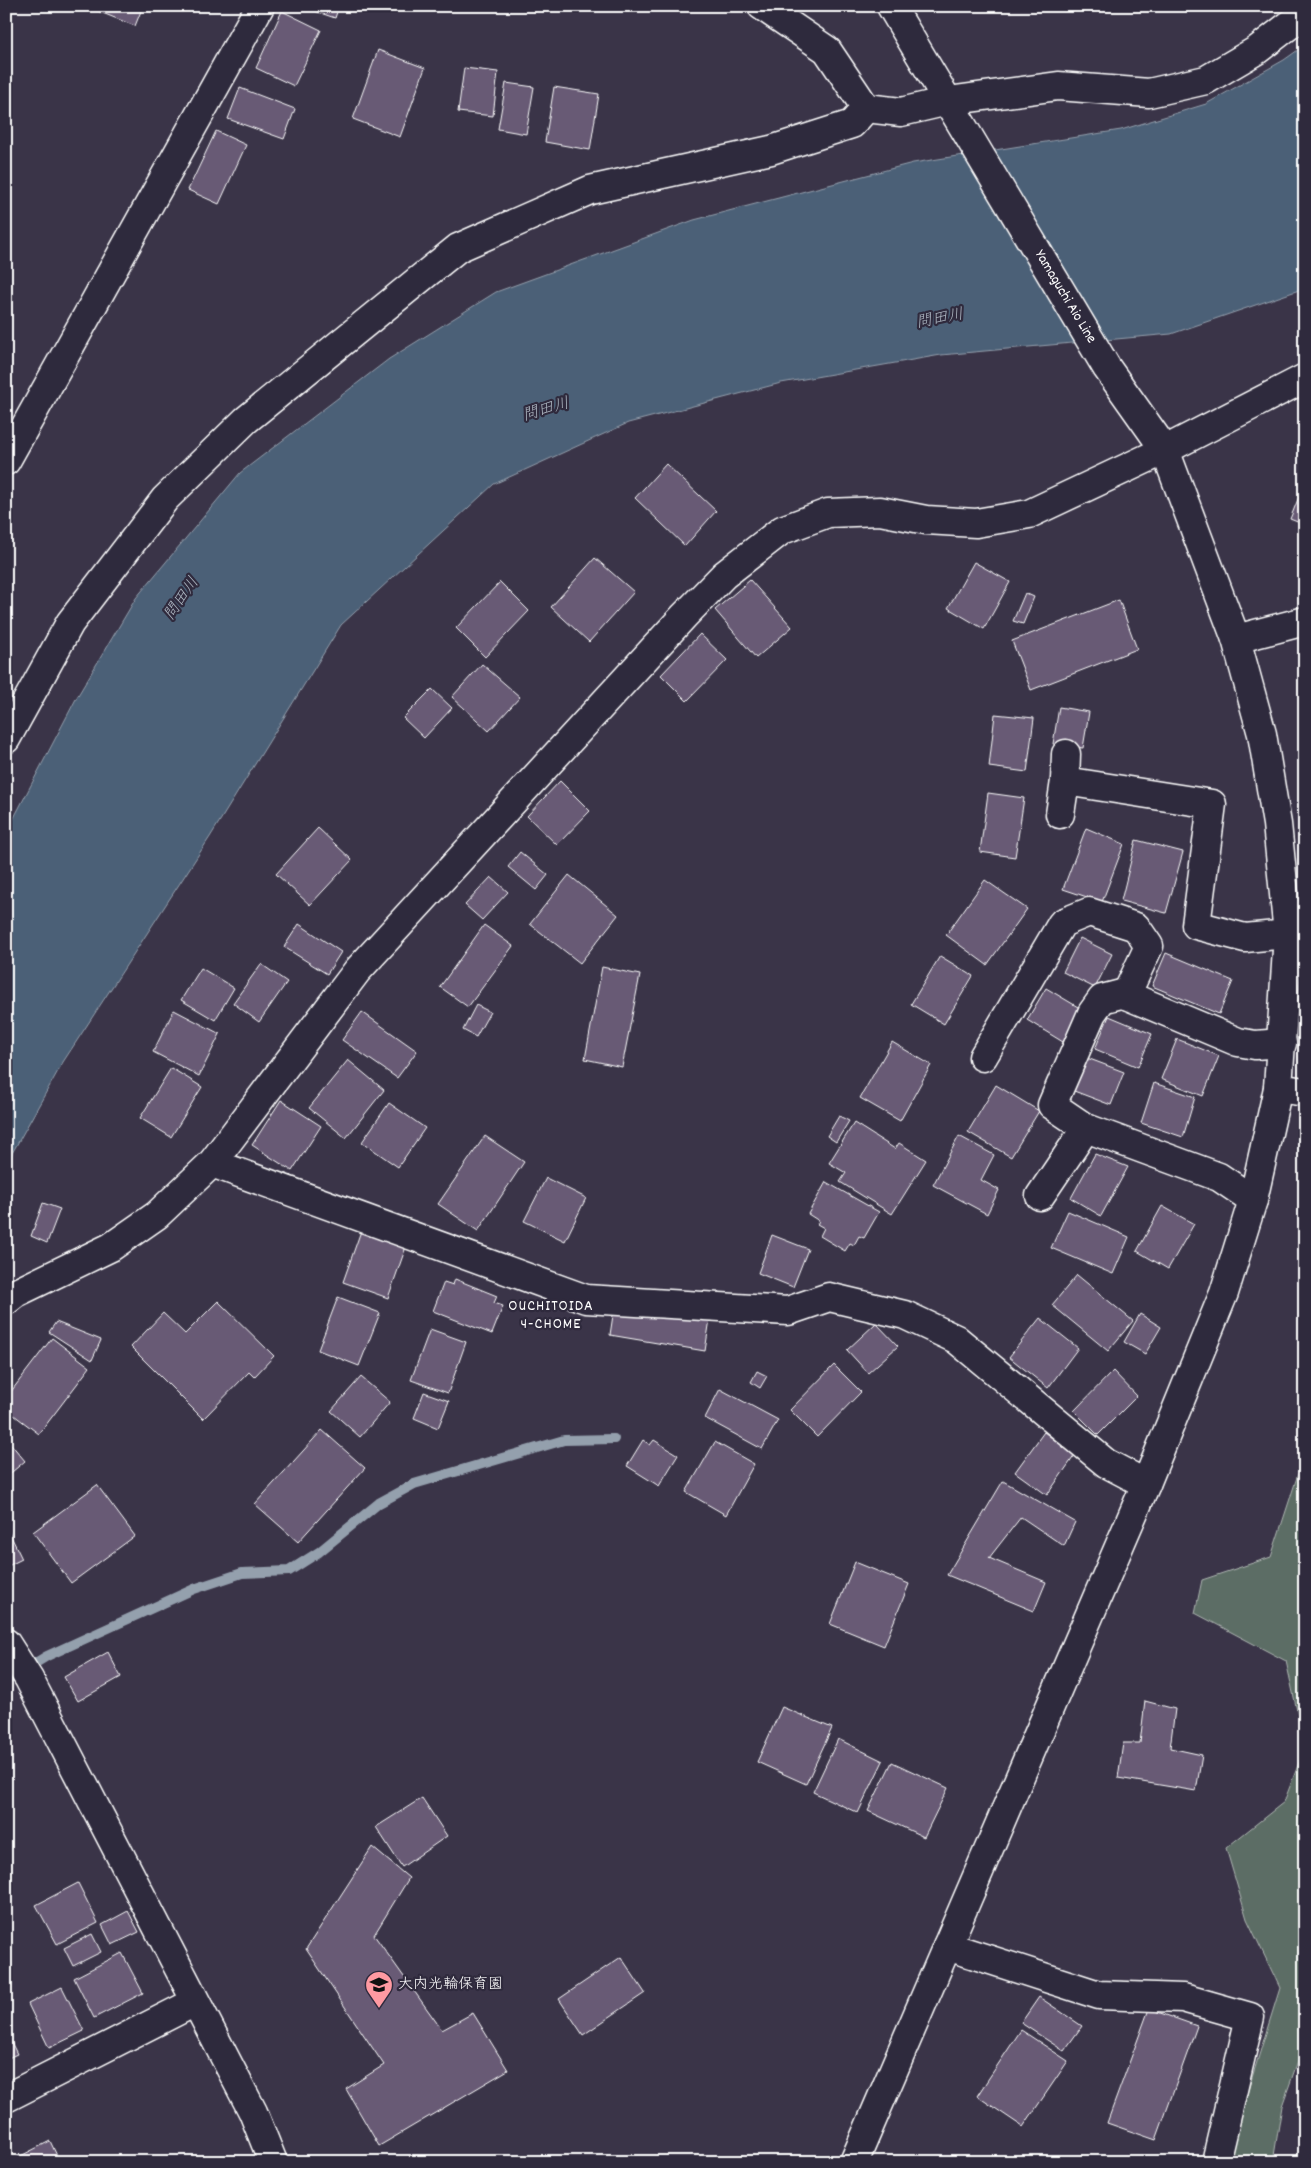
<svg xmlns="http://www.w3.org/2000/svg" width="1311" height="2168" font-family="Dekko,'Klee One',sans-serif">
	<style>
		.green { fill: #5c6d65; stroke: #aeb6b2 }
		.water { fill: #4c6077; stroke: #94a0ad }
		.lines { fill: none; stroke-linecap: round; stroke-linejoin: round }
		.stream { stroke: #94a0ad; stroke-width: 10 }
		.building { fill: #675a75; stroke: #fff }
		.street-casing { stroke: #fff; stroke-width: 31 }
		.secondary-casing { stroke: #fff; stroke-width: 31 }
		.street { stroke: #2f2a3d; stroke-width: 28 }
		.secondary { stroke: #2f2a3d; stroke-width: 28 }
		.labels { text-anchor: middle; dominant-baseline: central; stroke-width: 4.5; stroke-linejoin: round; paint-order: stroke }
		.street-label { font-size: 15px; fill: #fff; stroke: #2f2a3d }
		.poi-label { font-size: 15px; fill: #fff; stroke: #2f2a3d; text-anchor: start }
		.water-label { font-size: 16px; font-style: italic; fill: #aeb7c2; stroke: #2f2a3d }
		.neighbourhood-label { font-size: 16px; letter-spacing: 1px; fill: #fff; stroke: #2f2a3d }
	</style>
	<rect width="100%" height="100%" fill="#3a3448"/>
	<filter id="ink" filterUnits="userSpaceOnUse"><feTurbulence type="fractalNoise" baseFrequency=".02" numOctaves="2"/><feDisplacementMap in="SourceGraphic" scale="10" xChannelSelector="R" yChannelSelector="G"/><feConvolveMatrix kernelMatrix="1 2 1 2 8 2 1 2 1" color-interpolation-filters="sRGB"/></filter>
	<g filter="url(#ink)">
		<g class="green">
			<path d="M 1305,1465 L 1305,1747 L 1286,1661 L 1195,1613 L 1202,1580 L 1271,1557 L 1298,1474 Z"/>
			<path d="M 1305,1747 L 1305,2041 L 1282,2106 L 1273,2162 L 1230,2162 L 1236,2129 L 1280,1988 L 1247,1919 L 1226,1848 L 1284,1802 Z"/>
		</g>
		<path class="water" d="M 1305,45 L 1305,288 L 1171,334 L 941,355 L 781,383 L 628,423 L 494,484 L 341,625 L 210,837 L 63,1062 L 6,1164 L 6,833 L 77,697 L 136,598 L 240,473 L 389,359 L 496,292 L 694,220 L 913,163 L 1121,130 L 1206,104 L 1284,60 Z"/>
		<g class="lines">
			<path class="stream" d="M 6,1681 L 47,1656 L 194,1589 L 242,1573 L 289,1571 L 319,1552 L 379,1503 L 414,1484 L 564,1440 L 614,1439"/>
		</g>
		<g class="building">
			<path d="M 85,6 L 143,6 L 135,26 Z"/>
			<path d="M 300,6 L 339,6 L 335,18 Z"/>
			<path d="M 282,11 L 321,30 L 294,86 L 256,68 Z"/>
			<path d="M 378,50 L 425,68 L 400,137 L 353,119 Z"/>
			<path d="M 464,68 L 498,72 L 493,116 L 458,112 Z"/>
			<path d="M 506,83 L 534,87 L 526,134 L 498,129 Z"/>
			<path d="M 554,87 L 599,94 L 590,150 L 545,142 Z"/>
			<path d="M 240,88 L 295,109 L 284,139 L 228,119 Z"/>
			<path d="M 216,131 L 246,145 L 219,204 L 188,190 Z"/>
			<path d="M 666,464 L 716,511 L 685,546 L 635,498 Z"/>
			<path d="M 1305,482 L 1305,525 L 1290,519 Z"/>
			<path d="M 595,558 L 634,592 L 589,642 L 551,607 Z"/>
			<path d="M 974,562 L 1010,582 L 984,629 L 948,608 Z"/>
			<path d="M 750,580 L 792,627 L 756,658 L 715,610 Z"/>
			<path d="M 500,582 L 529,611 L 485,657 L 456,628 Z"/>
			<path d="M 1025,593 L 1034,597 L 1023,624 L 1013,621 Z"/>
			<path d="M 1119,600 L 1137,649 L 1031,690 L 1012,641 Z"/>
			<path d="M 700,634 L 727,660 L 687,701 L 661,675 Z"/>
			<path d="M 482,664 L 520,697 L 489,731 L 452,697 Z"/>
			<path d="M 432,689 L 452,708 L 424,738 L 403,718 Z"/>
			<path d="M 1059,707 L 1089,712 L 1083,748 L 1053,744 Z"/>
			<path d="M 995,714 L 1034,718 L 1027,772 L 989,767 Z"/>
			<path d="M 560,781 L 590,811 L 557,845 L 527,816 Z"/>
			<path d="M 988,793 L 1024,798 L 1015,857 L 980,852 Z"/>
			<path d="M 318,828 L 352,860 L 310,905 L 276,874 Z"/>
			<path d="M 1086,828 L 1124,844 L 1102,902 L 1063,889 Z"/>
			<path d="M 1136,840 L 1183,852 L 1166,913 L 1121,901 Z"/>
			<path d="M 520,852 L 548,875 L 536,890 L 508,867 Z"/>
			<path d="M 569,875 L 618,915 L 580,963 L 530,924 Z"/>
			<path d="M 491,877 L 508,892 L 482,920 L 465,905 Z"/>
			<path d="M 985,880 L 1027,909 L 987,965 L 946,935 Z"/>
			<path d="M 299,924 L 341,952 L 327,974 L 284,947 Z"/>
			<path d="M 484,925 L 513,946 L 468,1007 L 440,987 Z"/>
			<path d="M 1080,938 L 1112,954 L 1095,988 L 1063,972 Z"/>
			<path d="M 1166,953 L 1233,981 L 1219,1014 L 1152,986 Z"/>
			<path d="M 940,956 L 973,976 L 944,1024 L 911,1004 Z"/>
			<path d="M 261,964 L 287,982 L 259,1022 L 233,1003 Z"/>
			<path d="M 602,967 L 640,975 L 622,1067 L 585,1059 Z"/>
			<path d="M 201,968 L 234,988 L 215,1020 L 181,1000 Z"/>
			<path d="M 1046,988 L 1083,1010 L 1063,1042 L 1027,1020 Z"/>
			<path d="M 476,1005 L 490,1012 L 476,1037 L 463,1030 Z"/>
			<path d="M 174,1010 L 220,1034 L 199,1076 L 153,1052 Z"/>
			<path d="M 362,1012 L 417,1051 L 397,1078 L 342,1040 Z"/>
			<path d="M 1109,1016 L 1152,1034 L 1138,1067 L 1095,1049 Z"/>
			<path d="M 1177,1039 L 1219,1056 L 1203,1096 L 1161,1079 Z"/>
			<path d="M 892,1042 L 931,1065 L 900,1121 L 860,1098 Z"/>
			<path d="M 1087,1058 L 1124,1072 L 1111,1105 L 1074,1091 Z"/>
			<path d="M 348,1060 L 384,1090 L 346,1138 L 309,1108 Z"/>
			<path d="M 171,1068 L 202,1087 L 171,1137 L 140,1118 Z"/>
			<path d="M 1154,1083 L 1195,1097 L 1183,1137 L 1141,1123 Z"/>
			<path d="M 996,1085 L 1039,1111 L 1011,1157 L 968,1132 Z"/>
			<path d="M 281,1100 L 321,1126 L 292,1171 L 252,1145 Z"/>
			<path d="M 389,1103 L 425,1128 L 398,1167 L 362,1142 Z"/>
			<path d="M 839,1116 L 849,1121 L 836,1142 L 827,1136 Z"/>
			<path d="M 854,1123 L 895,1149 L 899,1143 L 926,1160 L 892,1214 L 840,1182 L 846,1173 L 829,1163 Z"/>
			<path d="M 485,1136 L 524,1162 L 478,1231 L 438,1204 Z"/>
			<path d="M 959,1136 L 994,1155 L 981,1180 L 999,1190 L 987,1214 L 933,1185 Z"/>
			<path d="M 1095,1154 L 1128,1167 L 1101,1216 L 1071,1198 Z"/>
			<path d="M 546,1178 L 586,1198 L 565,1241 L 524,1221 Z"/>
			<path d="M 826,1182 L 879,1212 L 864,1238 L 859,1236 L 854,1245 L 850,1243 L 845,1251 L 820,1236 L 824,1228 L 817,1224 L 819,1221 L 808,1214 Z"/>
			<path d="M 43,1203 L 60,1209 L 47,1243 L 31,1236 Z"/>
			<path d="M 1162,1206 L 1194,1224 L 1168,1269 L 1137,1251 Z"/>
			<path d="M 1068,1211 L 1129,1237 L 1113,1274 L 1051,1248 Z"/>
			<path d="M 362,1228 L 407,1244 L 388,1298 L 343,1282 Z"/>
			<path d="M 772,1235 L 808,1249 L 793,1287 L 758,1273 Z"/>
			<path d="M 1077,1275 L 1133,1321 L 1108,1351 L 1052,1305 Z"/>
			<path d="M 455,1279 L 497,1296 L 494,1303 L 503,1306 L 492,1334 L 433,1311 L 444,1282 L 453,1285 Z"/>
			<path d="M 338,1297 L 380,1313 L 359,1366 L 318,1350 Z"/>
			<path d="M 218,1301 L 274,1356 L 254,1377 L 249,1372 L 203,1419 L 131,1347 L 163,1313 L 185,1334 Z"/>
			<path d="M 615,1302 L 710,1319 L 705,1351 L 610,1335 Z"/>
			<path d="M 1140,1314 L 1161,1327 L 1145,1354 L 1124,1342 Z"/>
			<path d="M 1040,1318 L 1078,1348 L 1048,1388 L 1009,1357 Z"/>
			<path d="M 56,1322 L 101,1340 L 92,1360 L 49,1332 Z"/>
			<path d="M 876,1323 L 898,1346 L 868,1373 L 847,1350 Z"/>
			<path d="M 430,1329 L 466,1342 L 448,1393 L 411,1380 Z"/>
			<path d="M 52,1338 L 90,1367 L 39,1434 L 6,1409 L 6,1398 Z"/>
			<path d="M 834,1365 L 861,1392 L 817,1437 L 790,1410 Z"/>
			<path d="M 757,1371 L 767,1376 L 760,1388 L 751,1382 Z"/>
			<path d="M 1113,1371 L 1137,1396 L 1098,1435 L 1074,1411 Z"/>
			<path d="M 361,1377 L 390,1402 L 360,1437 L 331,1411 Z"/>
			<path d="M 720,1389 L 778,1420 L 762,1449 L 705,1418 Z"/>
			<path d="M 424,1392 L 449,1401 L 438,1428 L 414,1418 Z"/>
			<path d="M 322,1430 L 365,1468 L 298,1542 L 255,1504 Z"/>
			<path d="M 1044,1432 L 1075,1455 L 1047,1495 L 1015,1472 Z"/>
			<path d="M 6,1438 L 25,1461 L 6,1477 Z"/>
			<path d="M 643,1440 L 650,1445 L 654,1440 L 678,1455 L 659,1486 L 627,1466 Z"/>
			<path d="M 715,1442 L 754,1464 L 726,1515 L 686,1492 Z"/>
			<path d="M 1003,1481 L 1075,1522 L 1064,1546 L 1021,1517 L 989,1558 L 1046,1582 L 1034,1611 L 947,1575 Z"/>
			<path d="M 97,1485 L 135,1536 L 71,1583 L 33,1532 Z"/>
			<path d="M 7,1528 L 22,1559 L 6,1567 L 6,1529 Z"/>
			<path d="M 855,1562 L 909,1584 L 884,1646 L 830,1624 Z"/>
			<path d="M 108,1652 L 121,1677 L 78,1701 L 64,1677 Z"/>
			<path d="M 1145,1701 L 1175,1709 L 1170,1748 L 1202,1755 L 1196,1791 L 1118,1778 L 1123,1743 L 1140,1743 Z"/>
			<path d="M 782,1707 L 832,1728 L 806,1784 L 757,1762 Z"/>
			<path d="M 838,1739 L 883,1761 L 858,1813 L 813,1792 Z"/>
			<path d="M 892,1762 L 948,1788 L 924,1837 L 868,1811 Z"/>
			<path d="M 422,1798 L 447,1836 L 402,1867 L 376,1827 Z"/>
			<path d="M 372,1847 L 409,1878 L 374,1935 L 442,2030 L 473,2013 L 508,2070 L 379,2146 L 346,2089 L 384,2065 L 306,1949 Z"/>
			<path d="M 78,1883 L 98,1923 L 57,1944 L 36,1905 Z"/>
			<path d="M 128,1911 L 139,1932 L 112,1945 L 102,1925 Z"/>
			<path d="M 92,1934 L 101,1952 L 73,1966 L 64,1948 Z"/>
			<path d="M 122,1953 L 143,1993 L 94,2018 L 74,1978 Z"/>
			<path d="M 621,1957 L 645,1993 L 583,2035 L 559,1999 Z"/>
			<path d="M 62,1987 L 84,2031 L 49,2048 L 28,2004 Z"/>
			<path d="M 1039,1997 L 1082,2026 L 1064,2051 L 1021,2023 Z"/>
			<path d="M 1149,2009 L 1197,2026 L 1156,2140 L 1107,2123 Z"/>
			<path d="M 1021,2030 L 1068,2061 L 1023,2127 L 977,2096 Z"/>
			<path d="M 6,2032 L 17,2054 L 6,2059 Z"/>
			<path d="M 50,2141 L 60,2162 L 9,2162 Z"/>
		</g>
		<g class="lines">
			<defs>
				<g id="street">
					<path d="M 762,6 L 827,50 L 866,108 L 901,112 L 948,101 L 1058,86 L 1149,93 L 1206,80 L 1257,50 L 1305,13"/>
					<path d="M 6,461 L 260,6"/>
					<path d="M 1236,639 L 1305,621"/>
					<path d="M 6,739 L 70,623 L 165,499 L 246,420 L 458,248 L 590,190 L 771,150 L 852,124 L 866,108"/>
					<path d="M 1066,754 L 1065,781 L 1212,804 L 1196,925 L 1245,938 L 1288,934"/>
					<path d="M 1060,814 L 1065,781"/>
					<path d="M 983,1057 L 1062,923 L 1089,912 L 1136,927 L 1149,946 L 1126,995"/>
					<path d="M 1278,1088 L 1305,1092"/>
					<path d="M 212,1163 L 586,1299 L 788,1311 L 829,1297 L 905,1315 L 956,1339 L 1106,1463 L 1146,1484"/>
					<path d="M 1040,1196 L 1086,1128"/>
					<path d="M 1253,1200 L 1219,1177 L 1086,1128 L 1052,1105 L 1092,1013 L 1102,999 L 1121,994 L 1126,995 L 1238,1042 L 1255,1045 L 1282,1043"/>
					<path d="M 6,1301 L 16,1293 L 111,1247 L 157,1215 L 212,1163 L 357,971 L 684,616 L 724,575 L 782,530 L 828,513 L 880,511 L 926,520 L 976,523 L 1029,514 L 1165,450"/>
					<path d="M 6,1643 L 29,1679 L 253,2112 L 273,2162"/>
					<path d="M 947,1946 L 1099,1995 L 1183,1998 L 1250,2017 L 1216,2162"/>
					<path d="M 6,2098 L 195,2002"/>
				</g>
				<g id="secondary">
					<path d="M 1165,450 L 1305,378"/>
					<path d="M 854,2162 L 1146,1484 L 1224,1293 L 1253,1200 L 1278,1088 L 1288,934 L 1277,824 L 1262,734 L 1236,639 L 1165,450 L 1107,368 L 891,6"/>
				</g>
			</defs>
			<use href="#street" class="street-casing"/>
			<use href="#secondary" class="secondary-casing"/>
			<use href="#street" class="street"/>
			<use href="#secondary" class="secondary"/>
		</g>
	</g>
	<defs>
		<symbol id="school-pin" viewBox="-11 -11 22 30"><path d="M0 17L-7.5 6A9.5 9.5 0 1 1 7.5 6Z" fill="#ff9aa2" stroke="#2f2a3d"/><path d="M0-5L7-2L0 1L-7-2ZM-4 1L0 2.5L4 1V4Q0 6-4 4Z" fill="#111"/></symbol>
	</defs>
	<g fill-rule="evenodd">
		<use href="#school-pin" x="363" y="1969" width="32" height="43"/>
	</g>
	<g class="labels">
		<g class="street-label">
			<text transform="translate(1065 297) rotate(59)">Yamaguchi Aio Line</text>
		</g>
		<g class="poi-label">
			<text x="398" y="1985">大内光輪保育園</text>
		</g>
		<g class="water-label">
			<text transform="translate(940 319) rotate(-11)">問田川</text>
			<text transform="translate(546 410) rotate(-16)">問田川</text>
			<text transform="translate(182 599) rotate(-55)">問田川</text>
		</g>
		<g class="neighbourhood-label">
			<text x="551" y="1306">OUCHITOIDA<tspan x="551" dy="18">4-CHOME</tspan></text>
		</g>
	</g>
	<rect width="1311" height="2168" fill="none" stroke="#2f2a3d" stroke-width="25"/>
	<rect x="12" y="12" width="1286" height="2143" fill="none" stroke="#fff" stroke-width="2" filter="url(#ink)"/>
</svg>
